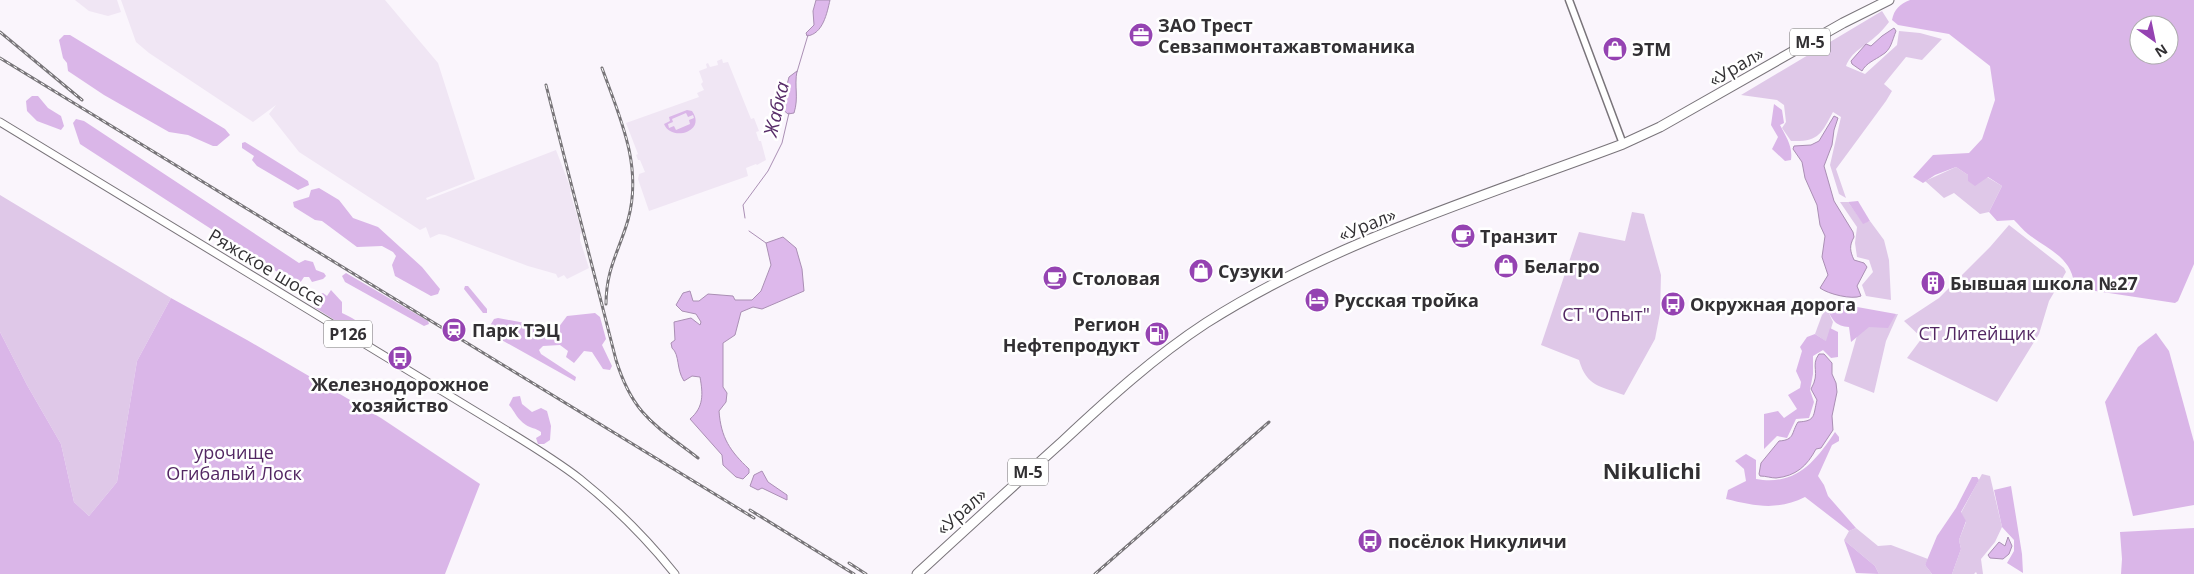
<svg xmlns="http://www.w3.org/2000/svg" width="2194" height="574" font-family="'Open Sans',sans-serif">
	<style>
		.built { fill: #f0e6f4 }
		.green { fill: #dfc8e8 }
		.forest { fill: #dab6e8; fill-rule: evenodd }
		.water { fill: #ddb8eb; stroke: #aa8fb4 }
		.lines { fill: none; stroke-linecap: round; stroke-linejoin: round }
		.stream { stroke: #aa8fb4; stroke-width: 1 }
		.secondary-casing { stroke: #79747a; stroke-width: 9 }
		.primary-casing { stroke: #79747a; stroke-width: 9 }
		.highway-casing { stroke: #79747a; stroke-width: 11 }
		.secondary { stroke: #fff; stroke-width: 6 }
		.primary { stroke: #fff; stroke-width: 7 }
		.highway { stroke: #fff; stroke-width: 9 }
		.rail-casing { stroke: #787579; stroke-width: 3 }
		.rail { stroke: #fff; stroke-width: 1; stroke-dasharray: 4; stroke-linecap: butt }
		.labels { text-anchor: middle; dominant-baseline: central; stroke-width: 5; stroke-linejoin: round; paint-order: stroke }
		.shield { fill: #fff; stroke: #706e70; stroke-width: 1 }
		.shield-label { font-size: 16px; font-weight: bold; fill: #323033 }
		.poi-label { font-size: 18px; font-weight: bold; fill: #323033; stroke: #fff; text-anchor: start }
		.street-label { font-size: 18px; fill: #323033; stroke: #fff }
		.park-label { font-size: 18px; fill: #532763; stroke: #fff }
		.water-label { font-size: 19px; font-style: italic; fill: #582c69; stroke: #fff }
		.district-label { font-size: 22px; font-weight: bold; fill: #323033; stroke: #fff }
	</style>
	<rect width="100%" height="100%" fill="#faf5fc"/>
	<g class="built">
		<path d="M 75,0 L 117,0 L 121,12 L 108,16 L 89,11 Z"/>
		<path d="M 121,0 L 385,0 L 438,63 L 475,179 L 426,198 L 427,200 L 556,150 L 572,192 L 570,192 L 582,233 L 580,234 L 580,240 L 589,268 L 567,279 L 564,275 L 558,278 L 556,274 L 528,266 L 445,235 L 439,234 L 430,238 L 426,227 L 420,230 L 299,152 L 269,114 L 276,105 L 253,122 L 149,53 L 136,42 Z"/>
		<path d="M 722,59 L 723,63 L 728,62 L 751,119 L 754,118 L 759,131 L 756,132 L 759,141 L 761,141 L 766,160 L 757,165 L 756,164 L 746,168 L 748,176 L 649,211 L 638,179 L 639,174 L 645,172 L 640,160 L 638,160 L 636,155 L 638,154 L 626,123 L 699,97 L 697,93 L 704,90 L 701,84 L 703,82 L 699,71 L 707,68 L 706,64 L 708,63 L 710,67 L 718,65 L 717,61 Z"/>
	</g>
	<g class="green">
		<path d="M 1882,11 L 1889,22 C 1885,27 1880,33 1875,37 C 1863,48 1852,51 1846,66 L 1865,74 L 1897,45 L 1899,31 L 1920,33 L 1942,39 L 1922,60 L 1906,57 L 1884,84 L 1892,91 L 1886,101 L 1836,169 L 1846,198 L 1839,194 L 1830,165 L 1841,117 L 1833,112 C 1821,134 1819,142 1791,141 L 1782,128 L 1786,122 L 1784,105 L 1777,100 L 1741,95 Z"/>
		<path d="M 1956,167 L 1968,175 L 1987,177 L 2002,186 L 1989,212 L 1980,214 L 1954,193 L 1944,198 L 1925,181 Z"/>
		<path d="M 0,195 L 171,298 L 137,361 L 117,482 L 89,516 L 74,502 L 61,444 L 27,385 L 0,332 Z"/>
		<path d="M 1840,202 L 1848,202 L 1863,223 L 1870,221 L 1884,240 L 1889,260 L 1891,300 L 1866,296 L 1862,285 L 1873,272 L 1869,260 L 1857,257 L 1855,243 L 1857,227 Z"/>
		<path d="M 1632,212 L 1644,214 L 1661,275 L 1660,313 L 1655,339 L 1624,395 C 1600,386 1587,387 1579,360 L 1541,345 L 1579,232 L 1625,241 Z"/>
		<path d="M 2009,225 L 2064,268 L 2066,272 L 2049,301 L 2039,334 L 1997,402 L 1907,358 L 1922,338 L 1904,321 L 1939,298 L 1990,247 Z"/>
		<path d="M 1827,309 L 1833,322 L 1827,342 L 1815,334 L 1822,315 Z"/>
		<path d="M 1898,314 L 1886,341 L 1874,393 L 1844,381 L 1862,318 Z"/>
		<path d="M 1982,474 L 1990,476 L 2002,527 L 1995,542 L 1981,559 L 1983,574 L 1977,574 L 1976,572 L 1974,574 L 1952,574 L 1961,549 L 1959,540 L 1966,522 L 1961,513 Z"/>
		<path d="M 1856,528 L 1878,546 L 1891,545 L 1928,559 L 1925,565 L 1932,574 L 1879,574 L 1875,566 L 1844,540 L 1849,531 Z"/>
	</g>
	<g class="forest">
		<path d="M 1910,0 L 2194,0 L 2194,264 L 2178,301 L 2175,303 L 2089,290 L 2079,286 L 2074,283 C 2071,257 2046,248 2028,234 C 2023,230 2018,224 2014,220 L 1997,221 L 1989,212 L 2002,186 L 1988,177 L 1975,186 L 1968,181 L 1968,175 L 1956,167 L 1935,175 L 1923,183 L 1913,177 L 1933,155 L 1969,153 L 1982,139 L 1995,100 L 1990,66 L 1949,34 L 1898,25 L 1892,20 C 1894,9 1900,4 1910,0 ZM 2139,25 L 2169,25 L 2169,55 L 2139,55 Z"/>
		<path d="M 64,35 L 70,35 L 225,129 L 230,135 L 217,146 L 213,146 L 188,135 L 169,132 L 104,95 L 68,71 L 67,63 L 63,58 L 59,40 Z"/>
		<path d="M 32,96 L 38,96 L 48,108 L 61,116 L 64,126 L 61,130 L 37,121 L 27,111 L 26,101 Z"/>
		<path d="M 1774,104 L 1782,110 L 1784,123 L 1780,125 C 1786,137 1793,146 1791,160 L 1785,161 L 1772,149 L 1778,137 L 1771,125 Z"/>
		<path d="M 687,110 L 692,111 C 707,132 671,142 664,124 L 670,121 L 669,117 ZM 686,113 L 688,117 L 693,115 L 694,118 L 689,120 L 690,124 L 676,130 L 674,126 L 669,128 L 668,124 L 673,122 L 672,119 Z"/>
		<path d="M 76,119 L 84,121 L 299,263 L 305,260 L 313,262 L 316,270 L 324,273 L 326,276 L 323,279 L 312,282 L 309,277 L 304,277 L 300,283 L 296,284 L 80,144 L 73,123 Z"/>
		<path d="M 245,142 L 308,181 L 309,185 L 298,190 L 257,166 L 252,160 L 254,156 L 242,148 L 242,143 Z"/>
		<path d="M 319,188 L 339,200 L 353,218 L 378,227 L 422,267 L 440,289 L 438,294 L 431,296 L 395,276 L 392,265 L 396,256 L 393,252 L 382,246 L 357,247 L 322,221 L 315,220 L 294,207 L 293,202 L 309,197 L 311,190 Z"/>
		<path d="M 1858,201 L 1870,221 L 1863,224 L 1848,202 Z"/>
		<path d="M 346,273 L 428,321 L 429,324 L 424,326 L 345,282 L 342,276 Z"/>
		<path d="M 465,286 L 468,286 L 487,309 L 487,313 L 483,313 L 464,289 Z"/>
		<path d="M 331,290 L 342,302 L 342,313 C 352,318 360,321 366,332 L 362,335 L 355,333 L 314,307 C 314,300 317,295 323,293 L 327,296 Z"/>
		<path d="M 171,298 L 247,340 L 381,418 L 480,484 L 445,574 L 0,574 L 0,332 L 27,385 L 61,444 L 74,502 L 89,516 L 117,482 L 137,361 Z"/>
		<path d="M 1835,303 L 1896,314 L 1888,328 L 1869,327 L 1851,342 L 1849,327 C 1836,326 1833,321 1827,309 Z"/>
		<path d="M 595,313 L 600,317 L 606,339 L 602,345 L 612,366 L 610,370 L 603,369 L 592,352 L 584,351 L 574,363 L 566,357 L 568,351 L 560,345 L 543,346 L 539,350 L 541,354 L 576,377 L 575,381 L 489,333 L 488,329 L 494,319 L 498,318 L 541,326 L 548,337 L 552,336 L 567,316 Z"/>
		<path d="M 1830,328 L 1838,332 L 1838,357 L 1831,358 L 1823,350 L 1813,356 L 1813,374 L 1810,390 L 1814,402 L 1809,418 L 1796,419 L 1787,438 L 1777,436 L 1764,449 L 1764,414 L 1778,411 L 1784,418 L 1797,409 L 1788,395 L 1800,388 L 1801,382 L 1796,371 L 1802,351 L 1800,347 L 1807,337 L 1815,334 L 1826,341 Z"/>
		<path d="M 2156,333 L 2169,351 L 2194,442 L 2194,505 L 2133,516 L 2105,402 L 2138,347 Z"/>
		<path d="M 520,396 L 522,404 L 532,412 L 541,408 L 547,411 L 551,426 L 550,440 L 544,444 L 538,444 L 536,438 L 541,435 L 541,432 C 536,428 530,428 526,425 C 517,419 515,412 509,405 L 513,397 Z"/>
		<path d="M 1835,432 L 1839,437 L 1839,441 L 1832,445 L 1818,476 L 1824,485 L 1828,496 L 1856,528 L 1849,531 L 1805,497 C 1777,511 1755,506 1726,499 L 1728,490 L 1746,481 L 1744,469 L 1735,461 L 1746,454 L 1756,460 L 1756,479 C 1796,486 1815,462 1835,432 Z"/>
		<path d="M 1972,477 L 1977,477 L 1979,480 L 1961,512 L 1966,521 L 1959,540 L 1961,549 L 1952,574 L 1932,574 L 1925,565 L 1937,536 L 1956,508 Z"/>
		<path d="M 2011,486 L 2022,554 L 2023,573 L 2007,563 L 2014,551 L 2014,540 L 2002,527 L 1994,490 Z"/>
		<path d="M 2194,528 L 2194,574 L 2121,574 L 2122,559 L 2120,532 Z"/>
		<path d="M 1844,540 L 1875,566 L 1879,574 L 1856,573 Z"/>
	</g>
	<g class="water">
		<path d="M 816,0 L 830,0 C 827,13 823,34 807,36 L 806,33 L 814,25 L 813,11 Z"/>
		<path d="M 1894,28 L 1896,31 C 1892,41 1891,50 1882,55 C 1875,60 1866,63 1862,71 L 1852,64 L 1851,61 L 1866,44 L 1871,46 L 1882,36 Z"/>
		<path d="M 797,71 C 794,87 799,97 794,113 L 788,114 L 781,108 L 789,77 Z"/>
		<path d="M 1834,116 L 1838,118 L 1834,130 L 1832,145 L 1824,166 L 1834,201 L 1853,232 L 1854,237 C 1849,246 1850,251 1854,260 L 1864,263 L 1867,267 L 1857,286 L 1861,296 C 1852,300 1828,294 1820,288 L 1828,275 L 1822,257 L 1825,236 L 1820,225 L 1817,205 L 1805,178 L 1802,162 L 1793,149 L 1794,146 L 1811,145 L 1819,141 Z"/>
		<path d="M 783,237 L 796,248 L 802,269 L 804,291 L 762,309 L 753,307 L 741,312 L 735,335 L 723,343 L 723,387 L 727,393 L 726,402 L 719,411 C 721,438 730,451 749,469 L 749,473 L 743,479 L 736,477 L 723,465 L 722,455 L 690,419 C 704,407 703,394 700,377 L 692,376 L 684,381 C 676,369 680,355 672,348 L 671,343 L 675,340 L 674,322 L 691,318 L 700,325 L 701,322 L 696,314 L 682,311 L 676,305 L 683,293 L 690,291 L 693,301 L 699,301 L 708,294 L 733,296 L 735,300 L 752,300 L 761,291 L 771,265 L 766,243 Z"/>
		<path d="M 1819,354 L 1824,354 L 1832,363 L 1832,374 L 1836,383 L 1837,392 L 1832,416 L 1833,430 L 1821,448 L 1816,449 C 1807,466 1796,476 1776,478 C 1771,478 1766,476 1760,476 L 1759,474 L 1761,463 L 1779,441 C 1795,440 1791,433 1798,422 C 1816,421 1813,416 1817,400 L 1811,389 C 1821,372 1810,366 1819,354 Z"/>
		<path d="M 762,471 L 768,482 L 787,495 L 787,500 L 762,488 L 758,490 L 750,486 L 754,475 Z"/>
		<path d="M 2008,537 L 2012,546 L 2009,554 L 2003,559 L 1990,558 L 1988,555 L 1999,542 L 2005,546 Z"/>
	</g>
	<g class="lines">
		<g class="stream">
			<path d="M 797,72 L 808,35"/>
			<path d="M 745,218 L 743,205 L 768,171 L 782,143 L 789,113"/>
			<path d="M 749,231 L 766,243"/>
		</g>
		<defs>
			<path id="secondary" d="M 1569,0 L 1623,144"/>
			<path id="primary" d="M 0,122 L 493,422 C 522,440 553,458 580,479 C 615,507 647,539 675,574"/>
			<path id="highway" d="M 917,574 C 965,530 1014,485 1063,441 C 1108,399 1154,357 1206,323 C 1333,242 1482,197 1623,144 L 1660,127 L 1843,23 L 1889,0"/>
		</defs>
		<use href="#secondary" class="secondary-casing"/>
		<use href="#primary" class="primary-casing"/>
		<use href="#highway" class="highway-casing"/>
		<use href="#secondary" class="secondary"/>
		<use href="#primary" class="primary"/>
		<use href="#highway" class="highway"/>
		<defs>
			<g id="rail">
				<path d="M 0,32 L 82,100"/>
				<path d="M 0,58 L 754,518"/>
				<path d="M 602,68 C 620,118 643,166 628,220 C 619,251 606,269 606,304"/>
				<path d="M 546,85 L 616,360 C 633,415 655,425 698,458"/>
				<path d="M 750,510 L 854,574"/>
				<path d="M 849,563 L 866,574"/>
				<path d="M 1095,574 L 1269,422"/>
			</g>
		</defs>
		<use href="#rail" class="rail-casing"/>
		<use href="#rail" class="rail"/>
	</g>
	<defs>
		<symbol id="office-disc" viewBox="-11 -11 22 22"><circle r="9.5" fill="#9543b2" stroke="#fff"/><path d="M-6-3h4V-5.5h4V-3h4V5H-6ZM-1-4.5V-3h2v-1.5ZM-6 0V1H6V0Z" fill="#fff"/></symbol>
		<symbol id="shop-disc" viewBox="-11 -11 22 22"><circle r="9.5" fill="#9543b2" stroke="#fff"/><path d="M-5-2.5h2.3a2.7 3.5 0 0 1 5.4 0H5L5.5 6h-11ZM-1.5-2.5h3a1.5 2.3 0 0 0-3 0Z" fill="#fff"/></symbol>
		<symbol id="cafe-disc" viewBox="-11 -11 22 22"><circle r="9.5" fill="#9543b2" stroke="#fff"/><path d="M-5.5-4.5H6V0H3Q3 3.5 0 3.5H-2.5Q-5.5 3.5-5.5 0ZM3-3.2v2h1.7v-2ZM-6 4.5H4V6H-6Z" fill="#fff"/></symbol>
		<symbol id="building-disc" viewBox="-11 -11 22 22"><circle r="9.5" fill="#9543b2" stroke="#fff"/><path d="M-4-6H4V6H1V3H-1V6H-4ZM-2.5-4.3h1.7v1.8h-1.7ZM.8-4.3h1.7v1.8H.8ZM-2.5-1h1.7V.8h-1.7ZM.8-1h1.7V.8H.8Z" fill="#fff"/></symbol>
		<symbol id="hotel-disc" viewBox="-11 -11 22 22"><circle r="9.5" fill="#9543b2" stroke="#fff"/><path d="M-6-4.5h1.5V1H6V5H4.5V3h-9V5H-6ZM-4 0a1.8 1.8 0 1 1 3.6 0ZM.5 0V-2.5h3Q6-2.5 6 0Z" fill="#fff"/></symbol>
		<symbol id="bus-disc" viewBox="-11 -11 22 22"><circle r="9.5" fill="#9543b2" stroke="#fff"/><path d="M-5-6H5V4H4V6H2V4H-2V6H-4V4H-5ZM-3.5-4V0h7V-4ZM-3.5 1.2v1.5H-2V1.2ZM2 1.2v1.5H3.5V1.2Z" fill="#fff"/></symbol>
		<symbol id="station-disc" viewBox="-11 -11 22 22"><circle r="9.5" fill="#9543b2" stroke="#fff"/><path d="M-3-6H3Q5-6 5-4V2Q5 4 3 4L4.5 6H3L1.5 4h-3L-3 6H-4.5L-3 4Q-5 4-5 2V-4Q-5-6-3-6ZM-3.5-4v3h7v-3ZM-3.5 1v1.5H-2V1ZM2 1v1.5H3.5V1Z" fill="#fff"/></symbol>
		<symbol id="fuel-disc" viewBox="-11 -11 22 22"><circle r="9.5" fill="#9543b2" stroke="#fff"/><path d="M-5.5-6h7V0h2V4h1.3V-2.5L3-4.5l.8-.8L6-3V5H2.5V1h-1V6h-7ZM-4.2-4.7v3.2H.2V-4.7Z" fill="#fff"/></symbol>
	</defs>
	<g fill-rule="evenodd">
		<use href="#office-disc" x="1127" y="21" width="28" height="28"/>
		<use href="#shop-disc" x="1601" y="35" width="28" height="28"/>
		<use href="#cafe-disc" x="1449" y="222" width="28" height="28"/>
		<use href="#shop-disc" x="1492" y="252" width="28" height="28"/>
		<use href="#shop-disc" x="1187" y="257" width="28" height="28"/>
		<use href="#cafe-disc" x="1041" y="264" width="28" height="28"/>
		<use href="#building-disc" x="1919" y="269" width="28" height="28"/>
		<use href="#hotel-disc" x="1303" y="286" width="28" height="28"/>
		<use href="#bus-disc" x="1659" y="290" width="28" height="28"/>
		<use href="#station-disc" x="440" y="316" width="28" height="28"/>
		<use href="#fuel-disc" x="1143" y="320" width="28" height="28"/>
		<use href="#bus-disc" x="386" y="344" width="28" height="28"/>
		<use href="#bus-disc" x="1356" y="527" width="28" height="28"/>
	</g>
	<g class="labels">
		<g class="shield">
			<rect x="1790" y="28.5" width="40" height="27" rx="4"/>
			<rect x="324" y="320.5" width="48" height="27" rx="4"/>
			<rect x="1008" y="458.5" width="40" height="27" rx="4"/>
		</g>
		<g class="shield-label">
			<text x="1810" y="42">М-5</text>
			<text x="348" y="334">Р126</text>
			<text x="1028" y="472">М-5</text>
		</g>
		<g class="poi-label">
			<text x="1158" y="25">ЗАО Трест<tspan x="1158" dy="21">Севзапмонтажавтоманика</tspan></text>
			<text x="1632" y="49">ЭТМ</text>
			<text x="1480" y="236">Транзит</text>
			<text x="1524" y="266">Белагро</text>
			<text x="1218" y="271">Сузуки</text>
			<text x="1072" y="278">Столовая</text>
			<text x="1950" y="283">Бывшая школа №27</text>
			<text x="1334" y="300">Русская тройка</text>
			<text x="1690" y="304">Окружная дорога</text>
			<text x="1140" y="324" text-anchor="end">Регион<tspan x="1140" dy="21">Нефтепродукт</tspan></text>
			<text x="472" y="330">Парк ТЭЦ</text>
			<text x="400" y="384" text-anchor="middle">Железнодорожное<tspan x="400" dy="21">хозяйство</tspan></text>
			<text x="1388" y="541">посёлок Никуличи</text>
		</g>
		<g class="street-label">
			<text transform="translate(1736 66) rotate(-30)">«Урал»</text>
			<text transform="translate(1367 224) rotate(-22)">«Урал»</text>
			<text transform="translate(267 267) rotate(31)">Ряжское шоссе</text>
			<text transform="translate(961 511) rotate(-42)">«Урал»</text>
		</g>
		<g class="park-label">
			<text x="1606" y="314">СТ "Опыт"</text>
			<text x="1977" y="333">СТ Литейщик</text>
			<text x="234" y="452">урочище<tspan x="234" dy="21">Огибалый Лоск</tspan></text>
		</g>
		<g class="water-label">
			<text transform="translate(776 109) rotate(-77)">Жабка</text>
		</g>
		<g class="district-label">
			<text x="1652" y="470">Nikulichi</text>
		</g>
	</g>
	<g transform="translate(2154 40) rotate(147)"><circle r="24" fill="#ffffff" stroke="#adacad"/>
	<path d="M0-4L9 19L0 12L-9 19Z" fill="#9543b2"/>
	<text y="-8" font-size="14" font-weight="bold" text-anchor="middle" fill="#323033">N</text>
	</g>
</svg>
